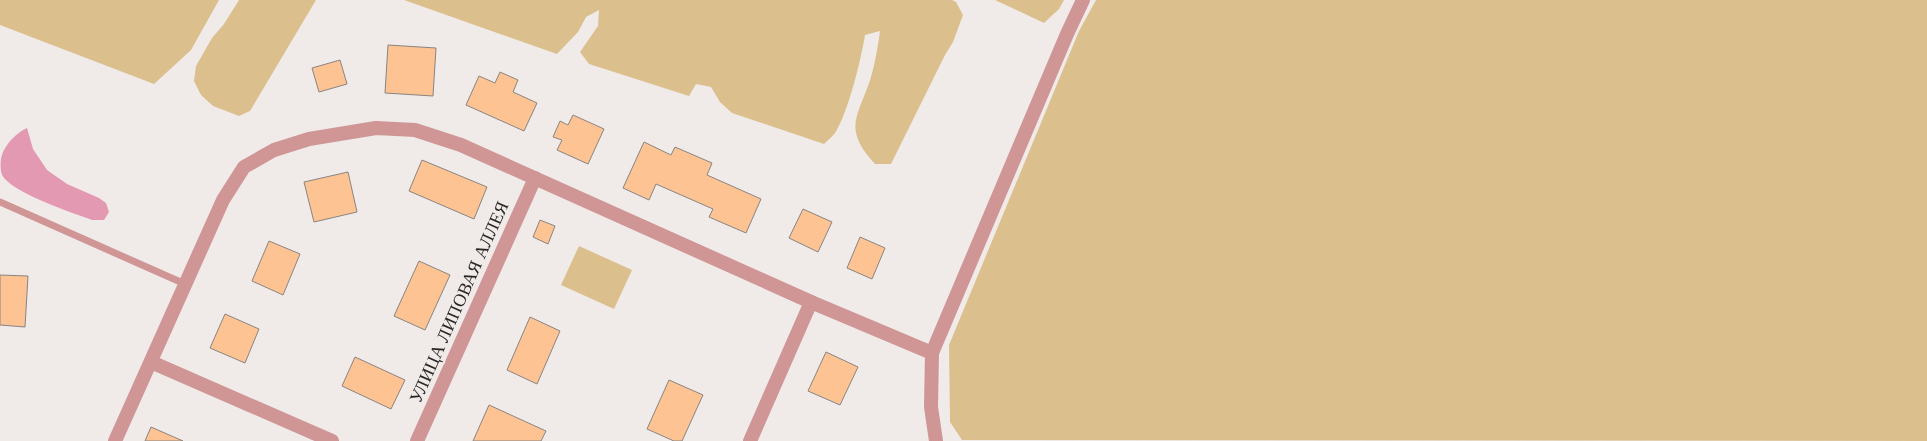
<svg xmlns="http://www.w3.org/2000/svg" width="1927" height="441" font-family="'Times New Roman',serif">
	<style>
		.green { fill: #dbbf8d }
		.water { fill: #e399b1 }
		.building { fill: #fec392; stroke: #888482 }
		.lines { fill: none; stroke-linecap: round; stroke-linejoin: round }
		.service { stroke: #cf9695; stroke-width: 7 }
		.minor { stroke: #cf9695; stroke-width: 14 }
		.labels { text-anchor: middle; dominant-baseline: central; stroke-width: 4; stroke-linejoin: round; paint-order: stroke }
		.street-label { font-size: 18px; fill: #292726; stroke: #f0ebe9 }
	</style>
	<rect width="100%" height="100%" fill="#f0ebe9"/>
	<g class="green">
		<path d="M 0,0 L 219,0 L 191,50 L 154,84 L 0,25 Z"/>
		<path d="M 239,0 L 316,0 L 250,111 L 239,116 L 213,106 L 201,95 L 194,81 L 196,66 L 212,38 L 224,24 Z"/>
		<path d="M 404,0 L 952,0 L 956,2 L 963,15 L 953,42 L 945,55 L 891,164 L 875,164 C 841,127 859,116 871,77 C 875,63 878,46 880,31 L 865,35 C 861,60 848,113 835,133 C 832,137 827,141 824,144 L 732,113 L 720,102 L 711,87 L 696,84 L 689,96 L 589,64 L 580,52 L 598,26 L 599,10 L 586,17 L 578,32 L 557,54 Z"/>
		<path d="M 995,0 L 1064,0 L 1059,9 L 1044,23 Z"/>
		<path d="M 1096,0 L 1927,0 L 1927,441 L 962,440 L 950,422 L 949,345 L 1079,31 Z"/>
		<path d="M 579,246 L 632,270 L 614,309 L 561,285 Z"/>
	</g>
	<path class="water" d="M 27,128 L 33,149 L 47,170 L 67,184 L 99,198 L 106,203 L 109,212 L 104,220 L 92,220 C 71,212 12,193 2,175 C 0,168 0,159 3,152 C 8,142 16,133 27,128 Z"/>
	<g class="building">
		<path d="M 388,45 L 436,48 L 433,96 L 385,93 Z"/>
		<path d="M 340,60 L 347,84 L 319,92 L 312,68 Z"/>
		<path d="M 500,72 L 518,80 L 513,92 L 537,103 L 524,131 L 466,105 L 479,76 L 495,83 Z"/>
		<path d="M 573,115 L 604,129 L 588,164 L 557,150 L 562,140 L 553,137 L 560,121 L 568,125 Z"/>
		<path d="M 644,142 L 671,155 L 675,147 L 712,163 L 707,175 L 761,199 L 746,233 L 709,217 L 713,209 L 656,184 L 649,200 L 623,188 Z"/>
		<path d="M 422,160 L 487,187 L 474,219 L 409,191 Z"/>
		<path d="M 348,172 L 357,212 L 314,222 L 304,182 Z"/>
		<path d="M 803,209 L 832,222 L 818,252 L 789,238 Z"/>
		<path d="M 540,220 L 555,226 L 548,244 L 533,237 Z"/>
		<path d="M 860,237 L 885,248 L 872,279 L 847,268 Z"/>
		<path d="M 269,241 L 300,254 L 283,295 L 252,281 Z"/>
		<path d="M 419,261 L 450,275 L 425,330 L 394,316 Z"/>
		<path d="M 0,275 L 28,276 L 25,327 L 0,325 Z"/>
		<path d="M 225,314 L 259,329 L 245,363 L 210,348 Z"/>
		<path d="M 530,317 L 560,331 L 537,384 L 507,370 Z"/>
		<path d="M 826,352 L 858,367 L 840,405 L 808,391 Z"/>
		<path d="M 355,357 L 405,380 L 391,409 L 342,386 Z"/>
		<path d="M 669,380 L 703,395 L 682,441 L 674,441 L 647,429 Z"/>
		<path d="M 489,405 L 546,431 L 541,441 L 473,441 Z"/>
		<path d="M 151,427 L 183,441 L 145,441 Z"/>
	</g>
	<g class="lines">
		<path class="service" d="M 0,202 L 185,284"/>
		<g class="minor">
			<path d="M 151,362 L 332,441"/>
			<path d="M 115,441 L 223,200 L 244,167 L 274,150 L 309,139 L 376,128 L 415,130 L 461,145 L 811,302 L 932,353"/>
			<path d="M 417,441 L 535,178"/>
			<path d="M 750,441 L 811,302"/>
			<path d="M 936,441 L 931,407 L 932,353 L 1067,34 L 1083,0"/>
		</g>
	</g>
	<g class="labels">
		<g class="street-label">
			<text transform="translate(459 302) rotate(-66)">УЛИЦА ЛИПОВАЯ АЛЛЕЯ</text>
		</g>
	</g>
</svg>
